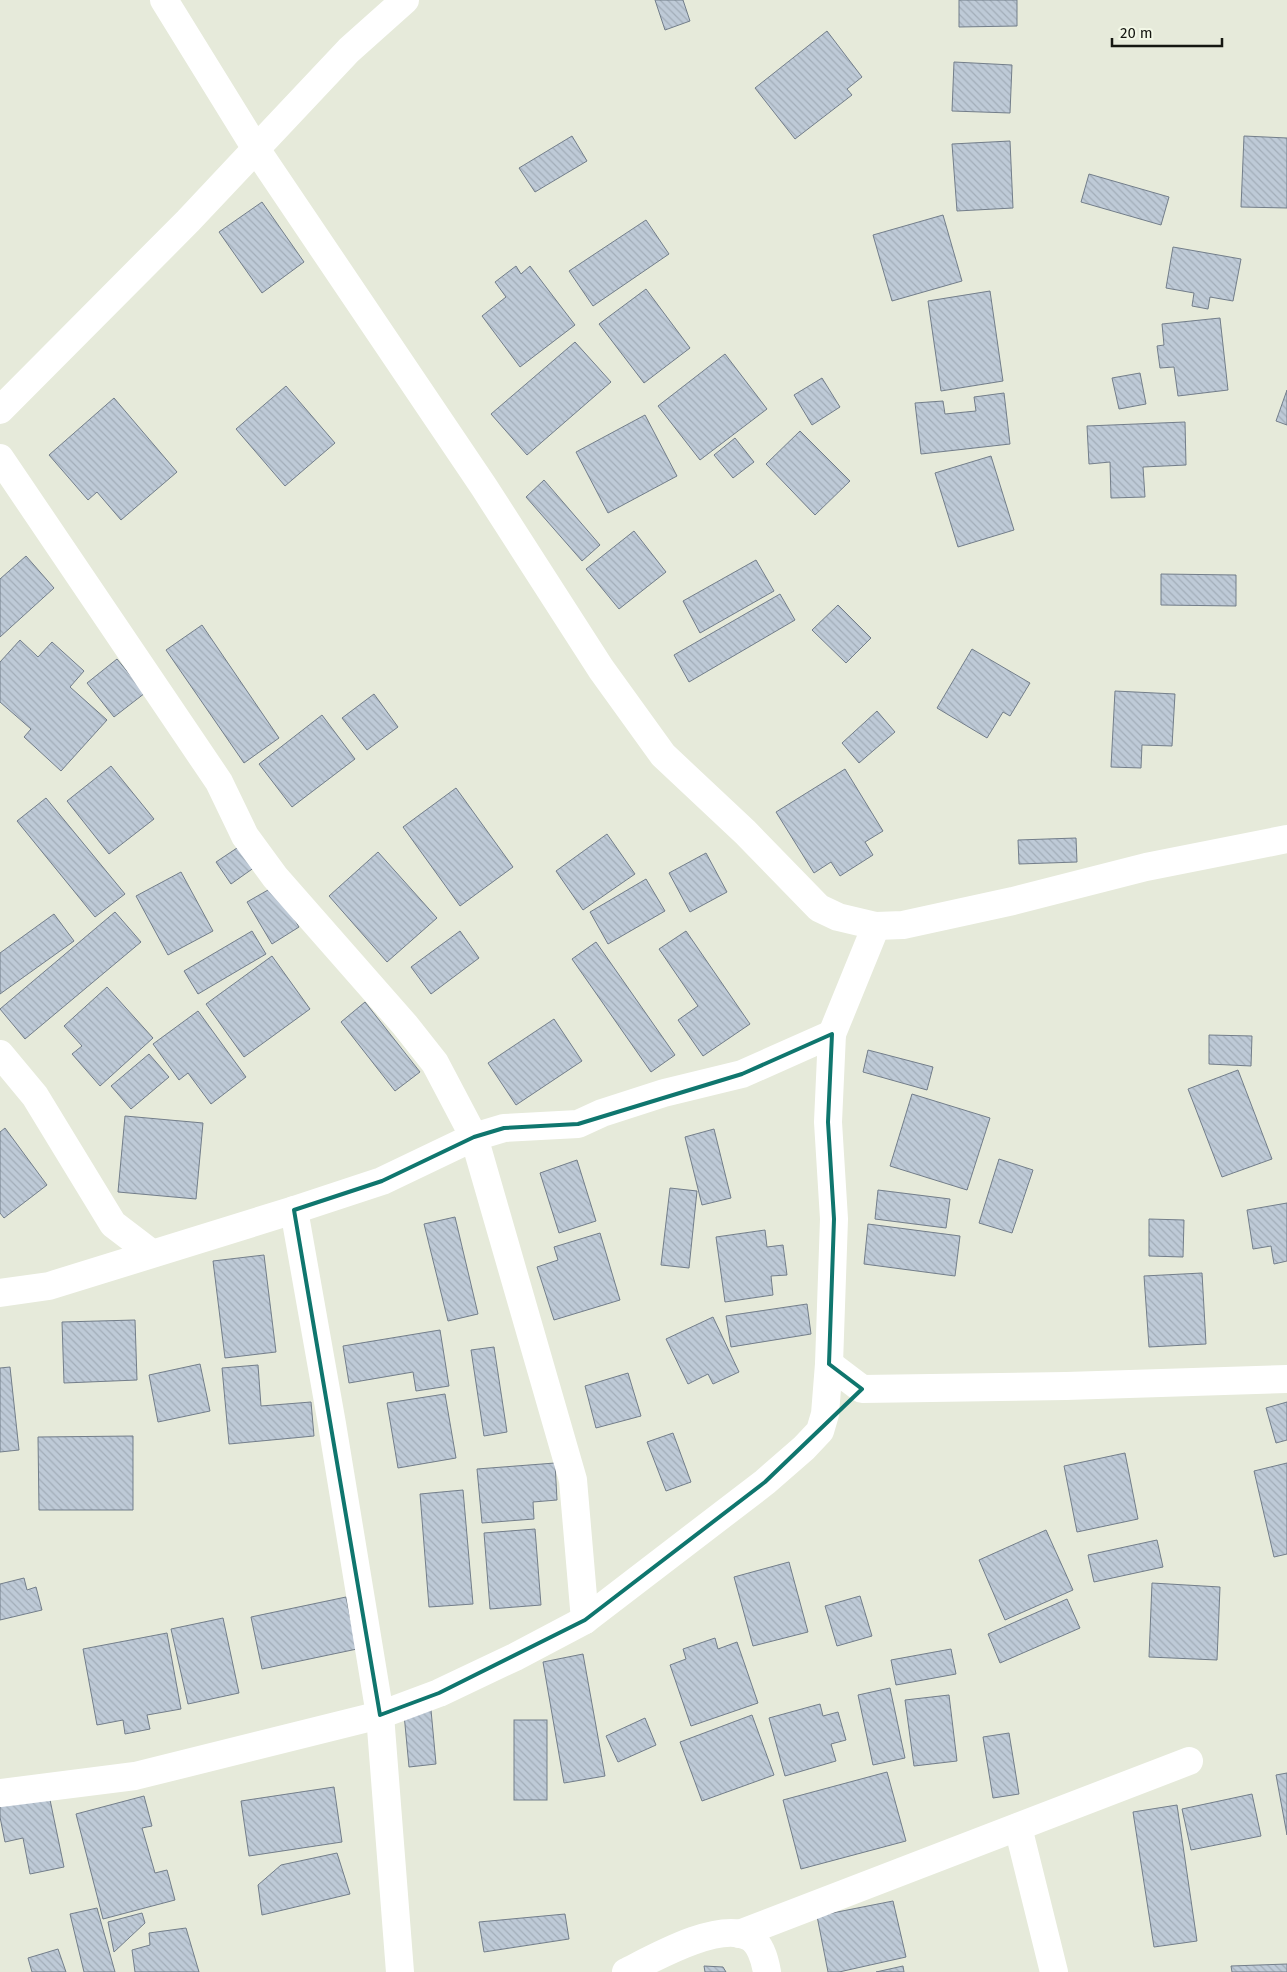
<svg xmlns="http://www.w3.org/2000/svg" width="1287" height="1972" font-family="'Fira Sans',sans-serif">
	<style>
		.building { fill: url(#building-back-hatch); stroke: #737e8a }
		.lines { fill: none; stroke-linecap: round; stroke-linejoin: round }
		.minor { stroke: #fff; stroke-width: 28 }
		.marked { fill: none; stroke: #0f766e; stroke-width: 4; stroke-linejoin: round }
	</style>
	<defs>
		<pattern id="building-back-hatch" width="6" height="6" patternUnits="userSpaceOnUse" patternTransform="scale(1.25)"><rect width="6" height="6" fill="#becad7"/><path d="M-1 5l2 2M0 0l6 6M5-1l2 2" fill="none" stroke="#a2adb8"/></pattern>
	</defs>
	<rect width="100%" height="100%" fill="#e6eada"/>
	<g class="building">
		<path d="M 655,0 L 683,0 L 690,21 L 665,30 Z"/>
		<path d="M 959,0 L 1017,0 L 1017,26 L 959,27 Z"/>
		<path d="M 827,31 L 862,77 L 847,89 L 852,95 L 795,139 L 755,88 Z"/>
		<path d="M 954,62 L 1012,65 L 1010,113 L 952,111 Z"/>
		<path d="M 572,136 L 587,161 L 535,192 L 519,168 Z"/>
		<path d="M 1244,136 L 1287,138 L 1287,208 L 1241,207 Z"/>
		<path d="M 1010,141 L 1013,208 L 957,211 L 952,144 Z"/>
		<path d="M 1089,174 L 1169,197 L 1161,225 L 1081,202 Z"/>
		<path d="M 262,202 L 304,262 L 262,293 L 219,232 Z"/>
		<path d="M 943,215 L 962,281 L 892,301 L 873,235 Z"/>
		<path d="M 646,220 L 669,254 L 593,306 L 569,271 Z"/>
		<path d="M 1173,247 L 1241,259 L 1233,301 L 1210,297 L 1208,309 L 1192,306 L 1194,293 L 1166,288 Z"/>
		<path d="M 516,266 L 521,274 L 530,266 L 575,325 L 520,367 L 482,316 L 506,297 L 495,282 Z"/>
		<path d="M 646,289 L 690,348 L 644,383 L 599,324 Z"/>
		<path d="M 990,291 L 1003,381 L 941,391 L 928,301 Z"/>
		<path d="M 1220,318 L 1228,390 L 1178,396 L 1174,367 L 1160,368 L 1157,346 L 1164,345 L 1162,324 Z"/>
		<path d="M 575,342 L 611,382 L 527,455 L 491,414 Z"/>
		<path d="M 725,354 L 767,409 L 700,460 L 658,406 Z"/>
		<path d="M 1140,373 L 1146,404 L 1119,409 L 1112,378 Z"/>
		<path d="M 822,378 L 840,407 L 812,425 L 794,395 Z"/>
		<path d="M 286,386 L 335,443 L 285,486 L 236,429 Z"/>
		<path d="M 1287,390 L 1287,425 L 1276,421 Z"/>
		<path d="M 1004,393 L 1010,444 L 921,454 L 915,403 L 943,401 L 945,414 L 976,411 L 974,397 Z"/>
		<path d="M 114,398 L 177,472 L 121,520 L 97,492 L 88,500 L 49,455 Z"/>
		<path d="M 645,415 L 677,476 L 608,513 L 576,452 Z"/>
		<path d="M 1185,422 L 1186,465 L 1143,467 L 1145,497 L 1111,498 L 1110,462 L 1089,464 L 1087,426 Z"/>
		<path d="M 800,431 L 850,481 L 815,515 L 766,464 Z"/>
		<path d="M 735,438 L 754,462 L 733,478 L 714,455 Z"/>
		<path d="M 991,456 L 1014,530 L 958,547 L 935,473 Z"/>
		<path d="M 544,480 L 600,545 L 582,561 L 526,497 Z"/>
		<path d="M 634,531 L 666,572 L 619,609 L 586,569 Z"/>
		<path d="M 26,556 L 54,588 L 0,637 L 0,579 Z"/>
		<path d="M 756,560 L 774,591 L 700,633 L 683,601 Z"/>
		<path d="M 1161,574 L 1236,575 L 1236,606 L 1161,605 Z"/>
		<path d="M 780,594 L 795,620 L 689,682 L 674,655 Z"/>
		<path d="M 838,605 L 871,638 L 846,663 L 812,630 Z"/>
		<path d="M 202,625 L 279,738 L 244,763 L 166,650 Z"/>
		<path d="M 20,640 L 38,657 L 52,642 L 84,671 L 70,687 L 107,720 L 61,771 L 24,737 L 31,729 L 0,702 L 0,662 Z"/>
		<path d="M 972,649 L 1030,683 L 1010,716 L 1003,712 L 987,738 L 937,708 Z"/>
		<path d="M 117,659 L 145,693 L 114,717 L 87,683 Z"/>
		<path d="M 1115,691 L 1175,694 L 1172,746 L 1142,745 L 1141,768 L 1111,767 Z"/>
		<path d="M 374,694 L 398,727 L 367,750 L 342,718 Z"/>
		<path d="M 877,711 L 895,732 L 859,763 L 842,743 Z"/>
		<path d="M 322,715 L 355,759 L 292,807 L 259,764 Z"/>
		<path d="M 111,766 L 154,819 L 109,854 L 67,801 Z"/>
		<path d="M 845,769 L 883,831 L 865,842 L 873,855 L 840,876 L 831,862 L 814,873 L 776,812 Z"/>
		<path d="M 456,788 L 513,867 L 460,906 L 403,827 Z"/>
		<path d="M 46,798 L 125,894 L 95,917 L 17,821 Z"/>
		<path d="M 607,834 L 635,874 L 583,910 L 556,871 Z"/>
		<path d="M 1076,838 L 1077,862 L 1019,864 L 1018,840 Z"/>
		<path d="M 240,846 L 255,867 L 231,884 L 216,862 Z"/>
		<path d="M 378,852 L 437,918 L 387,962 L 329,896 Z"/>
		<path d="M 706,853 L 727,892 L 690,912 L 669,873 Z"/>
		<path d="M 181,872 L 213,931 L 168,955 L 136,896 Z"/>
		<path d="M 646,879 L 665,911 L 608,944 L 590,912 Z"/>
		<path d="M 275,886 L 299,927 L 272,944 L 247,902 Z"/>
		<path d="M 115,912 L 141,942 L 25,1039 L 0,1009 Z"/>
		<path d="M 54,914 L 74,941 L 0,994 L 0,953 Z"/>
		<path d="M 252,931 L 266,954 L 198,994 L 184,971 Z"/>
		<path d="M 460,931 L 479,958 L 431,994 L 411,967 Z"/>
		<path d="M 686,931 L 750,1024 L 703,1056 L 678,1020 L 698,1006 L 659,949 Z"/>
		<path d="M 596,942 L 675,1055 L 651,1072 L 572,959 Z"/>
		<path d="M 272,956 L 310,1009 L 244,1057 L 206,1004 Z"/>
		<path d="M 107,987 L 153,1038 L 100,1086 L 72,1054 L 82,1046 L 64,1026 Z"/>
		<path d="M 365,1002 L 420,1072 L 395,1091 L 341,1022 Z"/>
		<path d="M 198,1011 L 246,1077 L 211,1104 L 188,1073 L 179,1080 L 153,1044 Z"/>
		<path d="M 554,1019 L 582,1061 L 516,1105 L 488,1063 Z"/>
		<path d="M 1209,1035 L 1252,1036 L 1251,1066 L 1209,1064 Z"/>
		<path d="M 868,1050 L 933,1067 L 927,1090 L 863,1072 Z"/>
		<path d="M 149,1054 L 169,1077 L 131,1109 L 111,1086 Z"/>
		<path d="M 1238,1070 L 1272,1159 L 1222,1177 L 1188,1089 Z"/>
		<path d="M 912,1094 L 990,1118 L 967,1190 L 890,1166 Z"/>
		<path d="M 125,1116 L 203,1123 L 196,1199 L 118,1192 Z"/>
		<path d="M 5,1128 L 47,1185 L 4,1218 L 0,1213 L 0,1132 Z"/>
		<path d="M 714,1129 L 731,1198 L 702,1205 L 685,1137 Z"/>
		<path d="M 999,1159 L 1033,1170 L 1012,1233 L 979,1223 Z"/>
		<path d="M 577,1160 L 596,1221 L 559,1233 L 540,1173 Z"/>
		<path d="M 670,1188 L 697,1191 L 689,1268 L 661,1265 Z"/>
		<path d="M 878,1190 L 950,1199 L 946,1228 L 875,1219 Z"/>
		<path d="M 1287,1203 L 1287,1261 L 1274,1264 L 1271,1246 L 1253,1249 L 1247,1210 Z"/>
		<path d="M 455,1217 L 478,1314 L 448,1321 L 424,1224 Z"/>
		<path d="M 1149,1219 L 1184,1220 L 1183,1257 L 1149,1256 Z"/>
		<path d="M 868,1224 L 960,1236 L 955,1276 L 864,1264 Z"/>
		<path d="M 765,1230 L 767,1247 L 783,1245 L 787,1275 L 771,1276 L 773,1295 L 725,1302 L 716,1237 Z"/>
		<path d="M 600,1233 L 620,1300 L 554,1320 L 537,1267 L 558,1260 L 554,1247 Z"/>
		<path d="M 264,1255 L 276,1352 L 225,1358 L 213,1261 Z"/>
		<path d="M 1202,1273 L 1206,1344 L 1149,1347 L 1144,1276 Z"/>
		<path d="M 807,1304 L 811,1334 L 731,1347 L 726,1316 Z"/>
		<path d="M 713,1317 L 739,1372 L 713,1384 L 708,1374 L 688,1384 L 666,1339 Z"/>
		<path d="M 135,1320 L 137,1380 L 64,1383 L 62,1322 Z"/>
		<path d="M 440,1330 L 449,1386 L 416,1391 L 413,1372 L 349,1383 L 343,1346 Z"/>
		<path d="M 494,1347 L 507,1432 L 484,1436 L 471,1350 Z"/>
		<path d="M 200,1364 L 210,1411 L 158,1422 L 149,1375 Z"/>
		<path d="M 258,1365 L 261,1406 L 311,1402 L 314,1436 L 229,1444 L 222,1368 Z"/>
		<path d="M 10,1367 L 19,1450 L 0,1452 L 0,1368 Z"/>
		<path d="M 628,1373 L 641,1416 L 596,1428 L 585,1386 Z"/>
		<path d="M 445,1394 L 456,1458 L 398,1468 L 387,1403 Z"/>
		<path d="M 1287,1402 L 1287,1440 L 1276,1443 L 1266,1408 Z"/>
		<path d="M 673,1433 L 691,1482 L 666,1491 L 647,1442 Z"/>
		<path d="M 133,1436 L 133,1510 L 39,1510 L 38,1437 Z"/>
		<path d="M 1125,1453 L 1138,1519 L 1077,1532 L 1064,1466 Z"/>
		<path d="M 555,1463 L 557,1500 L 533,1502 L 534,1519 L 482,1523 L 477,1469 Z"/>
		<path d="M 1287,1463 L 1287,1554 L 1274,1557 L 1254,1471 Z"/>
		<path d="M 463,1490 L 473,1604 L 429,1607 L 420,1494 Z"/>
		<path d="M 535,1529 L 541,1605 L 490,1609 L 484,1533 Z"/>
		<path d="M 1046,1530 L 1073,1590 L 1005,1620 L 979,1560 Z"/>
		<path d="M 1157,1540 L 1163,1567 L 1094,1582 L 1088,1555 Z"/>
		<path d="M 789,1562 L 808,1632 L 753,1646 L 734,1577 Z"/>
		<path d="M 24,1578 L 27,1590 L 36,1587 L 42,1610 L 0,1620 L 0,1584 Z"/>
		<path d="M 1152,1583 L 1220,1587 L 1217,1660 L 1149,1657 Z"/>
		<path d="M 860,1596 L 872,1636 L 837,1646 L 825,1606 Z"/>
		<path d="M 346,1597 L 357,1649 L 262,1669 L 251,1617 Z"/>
		<path d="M 1067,1599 L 1080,1628 L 1000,1663 L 988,1634 Z"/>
		<path d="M 223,1618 L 239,1693 L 188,1704 L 171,1629 Z"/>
		<path d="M 167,1633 L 181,1709 L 147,1715 L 150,1729 L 125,1734 L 123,1720 L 97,1725 L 83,1649 Z"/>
		<path d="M 715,1638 L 718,1649 L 737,1642 L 758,1703 L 691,1726 L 670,1665 L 686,1659 L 683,1649 Z"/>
		<path d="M 951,1649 L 956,1674 L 896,1685 L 891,1660 Z"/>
		<path d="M 583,1654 L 605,1776 L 564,1783 L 543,1662 Z"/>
		<path d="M 890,1688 L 905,1758 L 873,1765 L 858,1695 Z"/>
		<path d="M 949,1695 L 957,1761 L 914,1766 L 905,1700 Z"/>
		<path d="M 820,1704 L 823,1716 L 838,1712 L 846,1740 L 831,1744 L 836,1761 L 785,1776 L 769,1718 Z"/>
		<path d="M 431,1710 L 436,1764 L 409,1767 L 404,1714 Z"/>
		<path d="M 752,1715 L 774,1775 L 702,1801 L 680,1742 Z"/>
		<path d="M 645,1718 L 656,1745 L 618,1762 L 606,1736 Z"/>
		<rect x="514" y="1720" width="33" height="80"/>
		<path d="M 1009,1733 L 1019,1794 L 993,1798 L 983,1737 Z"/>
		<path d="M 887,1772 L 906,1841 L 801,1869 L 783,1800 Z"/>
		<path d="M 1287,1773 L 1287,1835 L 1276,1775 Z"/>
		<path d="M 334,1787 L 342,1842 L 249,1856 L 241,1801 Z"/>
		<path d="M 1252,1794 L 1261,1836 L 1191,1850 L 1182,1809 Z"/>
		<path d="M 49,1795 L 64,1867 L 30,1874 L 23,1838 L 5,1842 L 0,1817 L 0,1805 Z"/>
		<path d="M 144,1796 L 152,1826 L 142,1828 L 155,1873 L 167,1870 L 175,1900 L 103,1919 L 76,1814 Z"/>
		<path d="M 1177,1805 L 1197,1941 L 1154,1947 L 1133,1812 Z"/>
		<path d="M 337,1853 L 350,1894 L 262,1915 L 258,1885 L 281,1865 Z"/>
		<path d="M 893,1901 L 906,1957 L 839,1972 L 828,1972 L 817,1916 Z"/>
		<path d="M 97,1908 L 115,1972 L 84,1972 L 70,1914 Z"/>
		<path d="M 142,1913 L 145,1923 L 114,1952 L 108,1922 Z"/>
		<path d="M 565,1914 L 569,1939 L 484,1952 L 479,1922 Z"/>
		<path d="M 186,1928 L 199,1972 L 135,1972 L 132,1950 L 150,1945 L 149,1933 Z"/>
		<path d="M 58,1949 L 66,1972 L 32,1972 L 28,1958 Z"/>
		<path d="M 1287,1964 L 1287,1972 L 1232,1972 L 1231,1966 Z"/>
		<path d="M 704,1966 L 723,1967 L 726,1972 L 705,1972 Z"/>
		<path d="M 903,1966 L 904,1972 L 876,1972 Z"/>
	</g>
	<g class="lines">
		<g class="minor">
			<path d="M 164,0 L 256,149 L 484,487 L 601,669 L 663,755 L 745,832 L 819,908 L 838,917 L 876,926 L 903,925 L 1013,901 L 1146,867 L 1287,839"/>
			<path d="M 0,410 L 188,221 L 349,50 L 405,0"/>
			<path d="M 0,458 L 219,782 L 245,836 L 275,877 L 405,1025 L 435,1063 L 474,1137 L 573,1480 L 585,1620"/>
			<path d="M 0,1054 L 35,1096 L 113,1224 L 151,1253"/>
			<path d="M 294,1210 L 332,1424 L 380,1715 L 400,1972"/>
			<path d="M 0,1293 L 49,1286 L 294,1210 L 382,1181 L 474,1137 L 504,1128 L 578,1124 L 602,1113 L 664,1093 L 742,1074 L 832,1034"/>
			<path d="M 829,1364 L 862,1389 L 1066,1386 L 1287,1379"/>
			<path d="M 0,1793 L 135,1776 L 380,1715 L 439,1693 L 515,1657 L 585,1620 L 765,1482 L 804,1448 L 820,1431 L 825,1414 L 829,1364 L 834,1219 L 828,1122 L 832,1034 L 876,926"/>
			<path d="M 1018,1827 L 1054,1972"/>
			<path d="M 739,1934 L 1189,1761"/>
			<path d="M 626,1972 C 654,1958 717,1922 747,1936 C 760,1941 765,1960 767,1972"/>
		</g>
	</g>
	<path class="marked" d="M 832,1034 L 828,1122 L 834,1219 L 829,1364 L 862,1389 L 765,1482 L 585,1620 L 439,1693 L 380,1715 L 294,1210 L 382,1181 L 474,1137 L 504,1128 L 578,1124 L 742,1074 Z"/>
	<path d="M1112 38v8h110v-8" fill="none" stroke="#151711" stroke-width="2.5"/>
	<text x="1120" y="38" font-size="15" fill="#151711" stroke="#f3f8e7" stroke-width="4" paint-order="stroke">20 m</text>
</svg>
